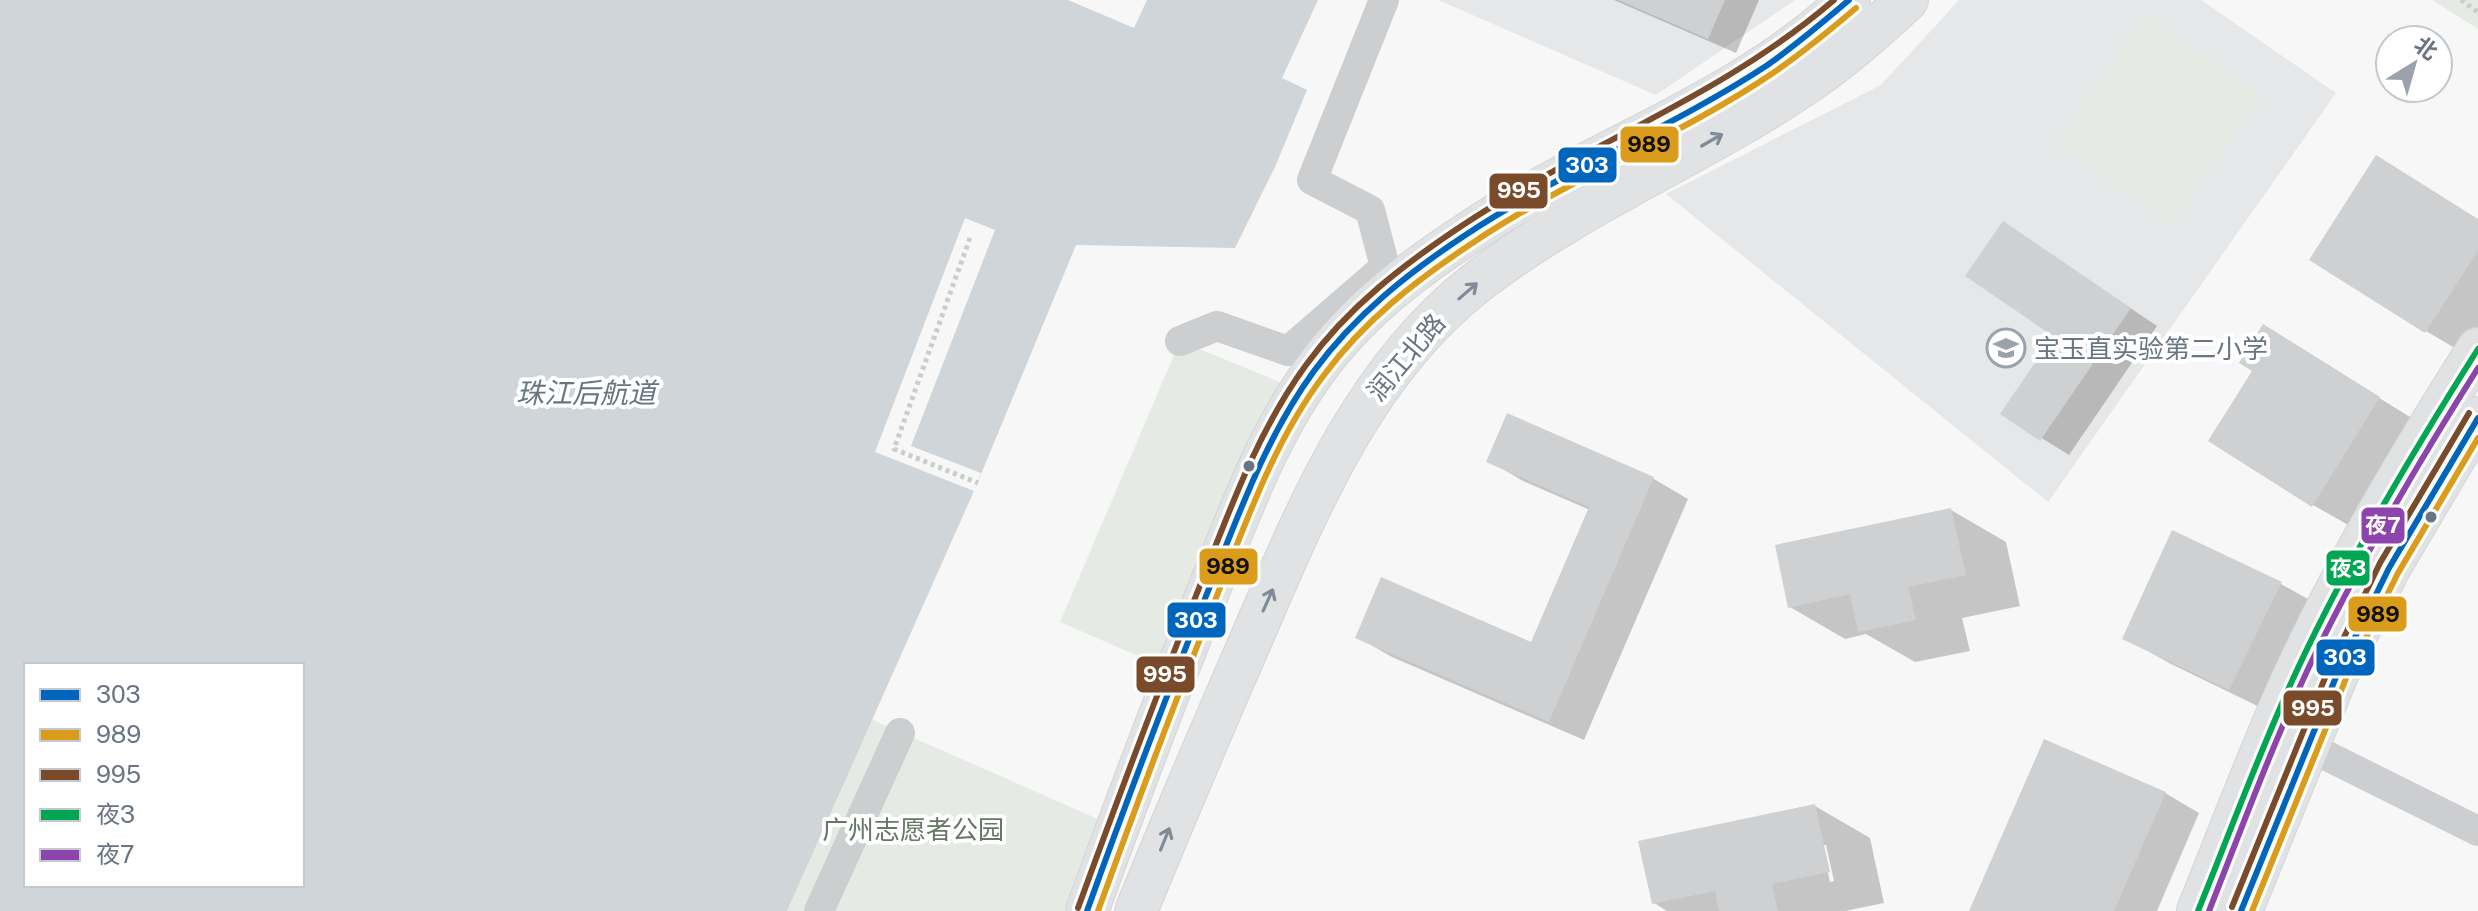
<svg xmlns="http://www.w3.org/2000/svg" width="2478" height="911" font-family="'Public Sans','Noto Sans SC',sans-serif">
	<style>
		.built { fill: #e6e7e8 }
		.green { fill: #e6eae5 }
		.water { fill: #cfd5d9; fill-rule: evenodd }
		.pier { fill: #f7f7f7 }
		.shadow { fill: #0003; fill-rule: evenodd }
		.building { fill: #cfd0d2 }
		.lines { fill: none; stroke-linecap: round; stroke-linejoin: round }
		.secondary-casing { stroke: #d3d4d5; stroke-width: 44 }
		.path { stroke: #cbcccc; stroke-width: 5; stroke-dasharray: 4 4; stroke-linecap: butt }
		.street { stroke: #cdced0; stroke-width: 30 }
		.secondary { stroke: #e1e2e3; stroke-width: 42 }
		.bus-1-casing { stroke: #fff; stroke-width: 12 }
		.bus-2-casing { stroke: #fff; stroke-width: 12 }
		.bus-3-casing { stroke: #fff; stroke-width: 12 }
		.bus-4-casing { stroke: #fff; stroke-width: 12 }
		.bus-5-casing { stroke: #fff; stroke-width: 12 }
		.bus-1 { stroke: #0065bd; stroke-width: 6 }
		.bus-2 { stroke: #db9c1b; stroke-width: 6 }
		.bus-3 { stroke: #7a4b2a; stroke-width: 6 }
		.bus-4 { stroke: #00a651; stroke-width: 6 }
		.bus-5 { stroke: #8e44ad; stroke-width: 6 }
		.oneway { stroke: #818b98 }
		.bus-dot { fill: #697585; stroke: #fff; stroke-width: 3 }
		.labels { text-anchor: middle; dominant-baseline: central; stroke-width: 8; stroke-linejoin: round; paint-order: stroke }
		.poi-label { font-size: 26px; fill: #697585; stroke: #fff; text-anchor: start }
		.street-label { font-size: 26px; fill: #697585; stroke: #fff }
		.park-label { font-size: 26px; fill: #657863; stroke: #fff }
		.water-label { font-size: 28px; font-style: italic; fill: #657681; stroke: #fff }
		.line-badge { stroke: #fff; stroke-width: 3 }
		.badge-label { font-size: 22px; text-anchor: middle; font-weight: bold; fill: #fff }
		.pale-badge-label { font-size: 22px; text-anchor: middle; font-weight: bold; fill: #111 }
	</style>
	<rect width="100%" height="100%" fill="#f7f7f7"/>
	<g class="built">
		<path d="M 1438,0 L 1795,0 L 1656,95 Z"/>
		<path d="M 1959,0 L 2201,0 L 2336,93 L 2048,502 L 1666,194 L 1881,85 Z"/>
	</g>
	<g class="green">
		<path d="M 2432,0 L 2478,0 L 2478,29 Z"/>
		<path d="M 2145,15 L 2262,96 L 2172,225 L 2056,144 Z"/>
		<path d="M 1180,341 L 1292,387 L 1166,668 L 1060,622 Z"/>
		<path d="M 871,719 L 1100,820 L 1064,911 L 787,911 Z"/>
	</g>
	<path class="water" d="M 0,0 L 1068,0 L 1134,28 L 1147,0 L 1318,0 L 1282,78 L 1307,90 L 1275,167 L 1235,248 L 1076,245 L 974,491 L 787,911 L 0,911 ZM 26,665 L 302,665 L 302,885 L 26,885 Z"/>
	<path class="pier" d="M 965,218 L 995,230 L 911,446 L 981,473 L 974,491 L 875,452 Z"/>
	<g class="shadow">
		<path d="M 1614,0 L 1759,0 L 1736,53 Z"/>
		<path d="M 2478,219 L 2478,345 L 2470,357 L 2426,331 Z"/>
		<path d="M 2004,223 L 2157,326 L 2069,455 L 2003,414 L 2056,335 Z"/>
		<path d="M 2264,327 L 2423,425 L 2357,530 L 2313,505 L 2255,371 Z"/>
		<path d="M 1508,416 L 1654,479 L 1688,499 L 1584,740 L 1392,657 L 1357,637 L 1532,645 L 1590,510 L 1523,481 L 1489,461 Z"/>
		<path d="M 1951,510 L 2006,542 L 2020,606 L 1962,618 L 1970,651 L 1915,662 L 1866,634 L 1845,639 L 1790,607 Z"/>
		<path d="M 2173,532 L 2281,584 L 2326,609 L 2274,714 L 2169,663 L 2125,638 Z"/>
		<path d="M 2165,793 L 2199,813 L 2157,911 L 1971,911 Z"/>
		<path d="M 1815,806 L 1870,838 L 1884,903 L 1845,911 L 1667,911 L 1654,903 ZM 1822,845 L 1826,845 L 1834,881 L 1830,882 Z"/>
	</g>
	<g class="building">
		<path d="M 1618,0 L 1725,0 L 1708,39 Z"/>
		<path d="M 2376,155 L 2478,219 L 2478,251 L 2425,333 L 2309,260 Z"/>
		<path d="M 2003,221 L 2131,308 L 2040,441 L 2000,414 L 2053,336 L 1965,276 Z"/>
		<path d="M 2263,324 L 2380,397 L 2312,507 L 2208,441 L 2252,371 L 2239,363 Z"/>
		<path d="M 1507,413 L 1654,477 L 1549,722 L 1355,638 L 1381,577 L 1531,642 L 1589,507 L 1486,462 Z"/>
		<path d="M 1951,508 L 1966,575 L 1908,587 L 1916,620 L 1858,632 L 1850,594 L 1788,608 L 1775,545 Z"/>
		<path d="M 2172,530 L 2282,582 L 2229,690 L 2122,639 Z"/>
		<path d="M 2044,739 L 2166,792 L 2114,911 L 1969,911 Z"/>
		<path d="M 1815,804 L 1830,872 L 1772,884 L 1778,911 L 1719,911 L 1715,891 L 1652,904 L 1638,841 Z"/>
	</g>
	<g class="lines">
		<defs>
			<g id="secondary">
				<path d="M 1087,911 C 1124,809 1162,708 1202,607 C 1239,515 1271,418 1337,342 C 1379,293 1434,255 1487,221 C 1606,144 1746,99 1849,0"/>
				<path d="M 1136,911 C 1173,821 1211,731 1250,642 C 1306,512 1362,372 1476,283 C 1580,202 1704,154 1812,79 C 1846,56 1877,28 1907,0"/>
				<path d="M 2198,911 C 2231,830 2261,747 2298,668 C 2350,557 2412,453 2478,349"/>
				<path d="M 2241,911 L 2338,672 L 2389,568 L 2478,418"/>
			</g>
		</defs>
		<use href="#secondary" class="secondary-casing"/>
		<g class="path">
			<path d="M 2461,0 L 2478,12"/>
			<path d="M 970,238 L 894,449 L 978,483"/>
		</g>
		<g class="street">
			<path d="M 1180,341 L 1217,326 L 1288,351 L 1385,267 L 1370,210 L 1312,180 L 1384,0"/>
			<path d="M 2291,738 L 2478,831"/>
			<path d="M 819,911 L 900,733"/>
		</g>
		<use href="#secondary" class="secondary"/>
		<defs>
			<g id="bus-1">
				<path d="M 1087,911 C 1125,805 1165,700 1206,596 C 1237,519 1265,438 1314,371 C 1355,315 1409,272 1467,234 C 1562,171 1670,129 1766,66 C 1795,46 1822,23 1849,0"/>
				<path d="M 2241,911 L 2338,672 L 2389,568 L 2478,418"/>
			</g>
			<g id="bus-2">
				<path d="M 1098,911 C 1136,806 1175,702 1216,598 C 1246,522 1274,441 1324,375 C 1364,321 1415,281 1471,244 C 1567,179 1677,138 1773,73 C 1802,53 1829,31 1856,8"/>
				<path d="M 2252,911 L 2347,676 L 2398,573 L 2478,438"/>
			</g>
			<g id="bus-3">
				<path d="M 2232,907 L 2329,668 L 2380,563 L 2469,413"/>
				<path d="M 1078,908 C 1117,801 1157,694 1199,588 C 1229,512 1257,432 1306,365 C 1348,307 1404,264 1463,225 C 1584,145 1723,96 1834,0"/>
			</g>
			<path id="bus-4" d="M 2198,911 C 2231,830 2261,747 2298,668 C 2350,557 2413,452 2478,349"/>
			<path id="bus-5" d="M 2209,911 C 2241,830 2271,748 2308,669 C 2358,565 2416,466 2478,368"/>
		</defs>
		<use href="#bus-1" class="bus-1-casing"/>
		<use href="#bus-2" class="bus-2-casing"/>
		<use href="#bus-3" class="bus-3-casing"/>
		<use href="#bus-4" class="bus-4-casing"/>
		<use href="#bus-5" class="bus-5-casing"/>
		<use href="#bus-1" class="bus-1"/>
		<use href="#bus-2" class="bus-2"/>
		<use href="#bus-3" class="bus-3"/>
		<use href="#bus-4" class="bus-4"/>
		<use href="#bus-5" class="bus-5"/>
	</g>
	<defs><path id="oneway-shaft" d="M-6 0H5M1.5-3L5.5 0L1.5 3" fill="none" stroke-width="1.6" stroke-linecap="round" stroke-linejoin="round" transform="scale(2)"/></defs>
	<g class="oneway">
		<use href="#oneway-shaft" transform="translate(1712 140) rotate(-30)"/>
		<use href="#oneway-shaft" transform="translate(1468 291) rotate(-41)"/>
		<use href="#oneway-shaft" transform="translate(1268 600) rotate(-66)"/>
		<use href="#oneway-shaft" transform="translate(1165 839) rotate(-68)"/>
	</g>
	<defs>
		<symbol id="school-ring" viewBox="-11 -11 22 22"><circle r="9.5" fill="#fff" stroke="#9ba2ad" stroke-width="1.5"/><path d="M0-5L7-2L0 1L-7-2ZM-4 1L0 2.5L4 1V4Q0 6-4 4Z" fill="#9ba2ad"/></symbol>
	</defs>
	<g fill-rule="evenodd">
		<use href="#school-ring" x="1984" y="326" width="44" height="44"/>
	</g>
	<g class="bus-dot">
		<circle cx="1249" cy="466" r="7"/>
		<circle cx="2431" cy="517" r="7"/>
	</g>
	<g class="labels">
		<g class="poi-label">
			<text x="2034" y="348">宝玉直实验第二小学</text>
		</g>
		<g class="street-label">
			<text transform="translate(1406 357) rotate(-50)">润江北路</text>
		</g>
		<g class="park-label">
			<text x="913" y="829">广州志愿者公园</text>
		</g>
		<g class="water-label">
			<text x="586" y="392">珠江后航道</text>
		</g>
	</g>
	<g class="line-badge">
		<rect x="1619" y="125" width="61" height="39" rx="8" fill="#db9c1b"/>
		<rect x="1557" y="146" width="61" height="38" rx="8" fill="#0065bd"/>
		<rect x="1488" y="172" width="61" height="38" rx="8" fill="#7a4b2a"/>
		<rect x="2360" y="506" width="46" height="39" rx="8" fill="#8e44ad"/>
		<rect x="1198" y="547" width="61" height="39" rx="8" fill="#db9c1b"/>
		<rect x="2325" y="549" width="46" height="38" rx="8" fill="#00a651"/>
		<rect x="2347" y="595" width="61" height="38" rx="8" fill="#db9c1b"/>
		<rect x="1166" y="601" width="61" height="38" rx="8" fill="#0065bd"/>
		<rect x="2315" y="638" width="61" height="39" rx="8" fill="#0065bd"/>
		<rect x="1135" y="655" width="61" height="39" rx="8" fill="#7a4b2a"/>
		<rect x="2282" y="689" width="61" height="38" rx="8" fill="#7a4b2a"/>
	</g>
	<g class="badge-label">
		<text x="1587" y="173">303</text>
		<text x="1519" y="198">995</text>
		<text x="2383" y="533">夜7</text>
		<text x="2348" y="576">夜3</text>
		<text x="1196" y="628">303</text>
		<text x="2345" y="665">303</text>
		<text x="1165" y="682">995</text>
		<text x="2313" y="716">995</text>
	</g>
	<g class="pale-badge-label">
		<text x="1649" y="152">989</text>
		<text x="1228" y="574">989</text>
		<text x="2378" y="622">989</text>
	</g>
	<rect x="24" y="663" width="280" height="224" fill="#ffffff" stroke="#c3c8ce" stroke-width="2"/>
	<rect x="40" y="689" width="40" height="12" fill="#0065bd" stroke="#c3c8ce" stroke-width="2"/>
	<text x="96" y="703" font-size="24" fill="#697585">303</text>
	<rect x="40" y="729" width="40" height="12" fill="#db9c1b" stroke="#c3c8ce" stroke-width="2"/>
	<text x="96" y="743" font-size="24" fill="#697585">989</text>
	<rect x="40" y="769" width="40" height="12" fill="#7a4b2a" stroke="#c3c8ce" stroke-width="2"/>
	<text x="96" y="783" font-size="24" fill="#697585">995</text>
	<rect x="40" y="809" width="40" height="12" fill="#00a651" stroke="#c3c8ce" stroke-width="2"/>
	<text x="96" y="823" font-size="24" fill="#697585">夜3</text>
	<rect x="40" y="849" width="40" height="12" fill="#8e44ad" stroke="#c3c8ce" stroke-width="2"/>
	<text x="96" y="863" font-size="24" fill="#697585">夜7</text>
	<g transform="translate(2414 64) rotate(37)"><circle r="38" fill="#ffffff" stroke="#c3c8ce" stroke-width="2"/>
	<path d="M0-6L14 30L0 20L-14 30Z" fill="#9ba2ad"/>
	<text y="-12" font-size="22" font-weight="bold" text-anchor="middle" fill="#697585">北</text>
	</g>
</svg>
